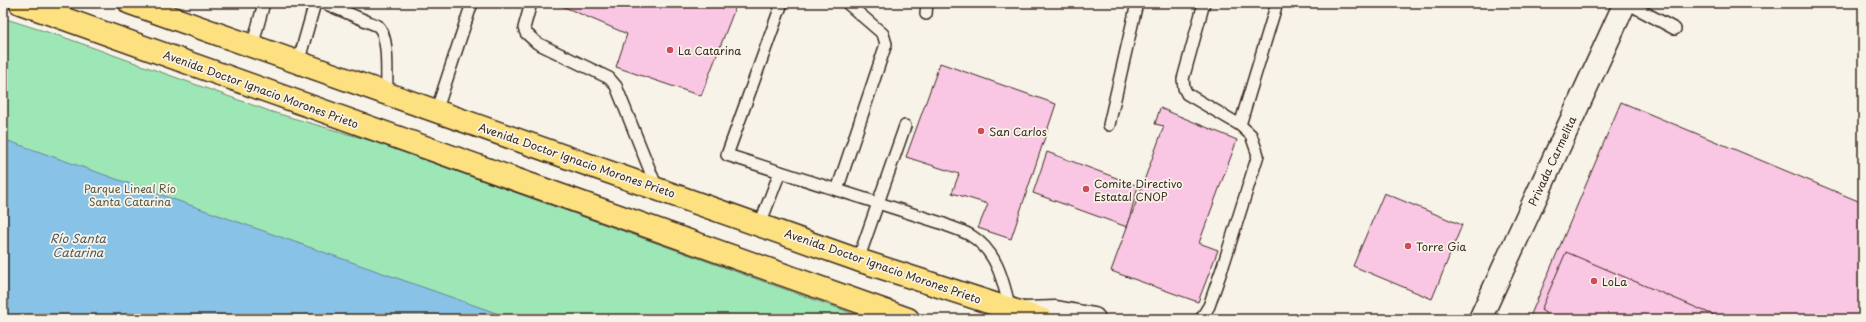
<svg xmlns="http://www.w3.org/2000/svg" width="1866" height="322" font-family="'Playpen Sans',sans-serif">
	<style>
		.green { fill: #9de7b6; stroke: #6c886a }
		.water { fill: #88c2e7; stroke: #698597 }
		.building { fill: #f9c6e4; stroke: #3b2a1e }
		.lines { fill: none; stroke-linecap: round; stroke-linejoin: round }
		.lane-casing { stroke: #3b2a1e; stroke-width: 14 }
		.street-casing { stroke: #3b2a1e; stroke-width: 25 }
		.secondary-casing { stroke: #3b2a1e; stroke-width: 25 }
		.highway-casing { stroke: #3b2a1e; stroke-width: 25 }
		.lane { stroke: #f7f3e8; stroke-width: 11 }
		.street { stroke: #f7f3e8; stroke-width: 22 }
		.secondary { stroke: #f7f3e8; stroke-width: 22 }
		.highway { stroke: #fde080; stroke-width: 22 }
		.poi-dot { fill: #d1495b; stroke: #f7f3e8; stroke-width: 1.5 }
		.labels { text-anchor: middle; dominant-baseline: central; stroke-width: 3.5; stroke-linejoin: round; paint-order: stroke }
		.poi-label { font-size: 11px; fill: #3b2a1e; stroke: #f7f3e8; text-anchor: start }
		.street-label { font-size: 11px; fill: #3b2a1e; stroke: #f7f3e8 }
		.park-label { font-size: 11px; fill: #545944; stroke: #f7f3e8 }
		.water-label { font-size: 12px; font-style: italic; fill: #52585a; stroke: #f7f3e8 }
	</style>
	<rect width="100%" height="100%" fill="#f7f3e8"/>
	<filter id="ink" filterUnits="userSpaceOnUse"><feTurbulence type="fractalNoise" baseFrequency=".025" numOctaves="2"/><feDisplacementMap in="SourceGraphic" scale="8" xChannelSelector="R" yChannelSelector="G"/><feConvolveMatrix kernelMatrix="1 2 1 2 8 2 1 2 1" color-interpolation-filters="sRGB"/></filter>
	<g filter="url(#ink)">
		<path class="green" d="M 3,18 L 66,38 L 272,112 L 372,141 L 868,319 L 3,319 Z"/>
		<path class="water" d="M 3,139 L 513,319 L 3,319 Z"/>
		<g class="building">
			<path d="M 563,3 L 737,3 L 701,96 L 616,67 L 627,34 L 562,6 Z"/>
			<path d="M 940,63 L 1056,104 L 1011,239 L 978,228 L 988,204 L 952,193 L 959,174 L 906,157 Z"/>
			<path d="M 1621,102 L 1863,203 L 1863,310 L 1859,319 L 1529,319 Z"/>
			<path d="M 1160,108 L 1237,140 L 1199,243 L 1218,250 L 1198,302 L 1111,271 L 1164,126 L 1155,124 Z"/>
			<path d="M 1047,152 L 1138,186 L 1127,227 L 1033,193 Z"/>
			<path d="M 1384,193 L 1462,225 L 1432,299 L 1353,266 Z"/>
			<path d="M 1566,252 L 1723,319 L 1545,319 L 1547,314 L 1541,310 Z"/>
		</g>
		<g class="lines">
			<defs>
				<g id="lane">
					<path d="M 324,3 L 378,26 C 390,37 386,77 387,94"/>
					<path d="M 531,3 L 524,28 L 526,33 L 537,43 L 609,78 L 616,86 L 657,188"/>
					<path d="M 782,3 L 727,155 L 941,223 C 950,227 961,230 970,235 C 997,251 1003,280 1010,309"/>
					<path d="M 1204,3 L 1183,79 L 1184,88 L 1187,94 L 1240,125 L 1277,3"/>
					<path d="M 1627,3 L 1675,29"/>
					<path d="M 926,14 L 927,3"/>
					<path d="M 252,47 L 264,3"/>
					<path d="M 298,63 L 315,3"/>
					<path d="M 436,112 L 472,3"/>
					<path d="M 1109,125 L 1137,3"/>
					<path d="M 837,190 L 886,44 L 883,34 L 847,3"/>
					<path d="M 760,224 L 780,172"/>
					<path d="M 858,260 L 905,126"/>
					<path d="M 1201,319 L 1209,306 L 1224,263 L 1258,155 L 1251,135 L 1240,125"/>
				</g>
				<path id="street" d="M 1480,319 L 1625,3"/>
				<path id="secondary" d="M 1025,313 L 1056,312 L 1094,319"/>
				<g id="highway">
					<path d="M 20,3 L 908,319"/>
					<path d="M 130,3 L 858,260 L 1041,319"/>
				</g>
			</defs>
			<use href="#lane" class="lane-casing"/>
			<use href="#street" class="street-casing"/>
			<use href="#secondary" class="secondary-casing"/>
			<use href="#highway" class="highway-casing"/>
			<use href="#lane" class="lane"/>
			<use href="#street" class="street"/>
			<use href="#secondary" class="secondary"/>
			<use href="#highway" class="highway"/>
		</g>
	</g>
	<g class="poi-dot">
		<circle cx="670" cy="50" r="4"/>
		<circle cx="981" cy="131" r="4"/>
		<circle cx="1086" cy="189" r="4"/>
		<circle cx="1408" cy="246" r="4"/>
		<circle cx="1594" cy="281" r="4"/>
	</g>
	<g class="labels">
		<g class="poi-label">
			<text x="678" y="50">La Catarina</text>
			<text x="989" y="131">San Carlos</text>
			<text x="1094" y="183">Comite Directivo<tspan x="1094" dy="13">Estatal CNOP</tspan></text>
			<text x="1416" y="246">Torre Gia</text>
			<text x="1602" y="281">LoLa</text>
		</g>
		<g class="street-label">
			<text transform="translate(261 89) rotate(20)">Avenida Doctor Ignacio Morones Prieto</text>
			<text transform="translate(577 160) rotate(19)">Avenida Doctor Ignacio Morones Prieto</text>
			<text transform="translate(1552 161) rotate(-65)">Privada Carmelita</text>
			<text transform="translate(883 266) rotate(19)">Avenida Doctor Ignacio Morones Prieto</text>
		</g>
		<g class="park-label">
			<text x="130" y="188">Parque Lineal Río<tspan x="130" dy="13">Santa Catarina</tspan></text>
		</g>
		<g class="water-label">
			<text x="78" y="238">Río Santa<tspan x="78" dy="14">Catarina</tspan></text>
		</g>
	</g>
	<rect width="1866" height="322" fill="none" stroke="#f7f3e8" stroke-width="16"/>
	<rect x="8" y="8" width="1850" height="306" fill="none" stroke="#3b2a1e" stroke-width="1.5" filter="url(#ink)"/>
</svg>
